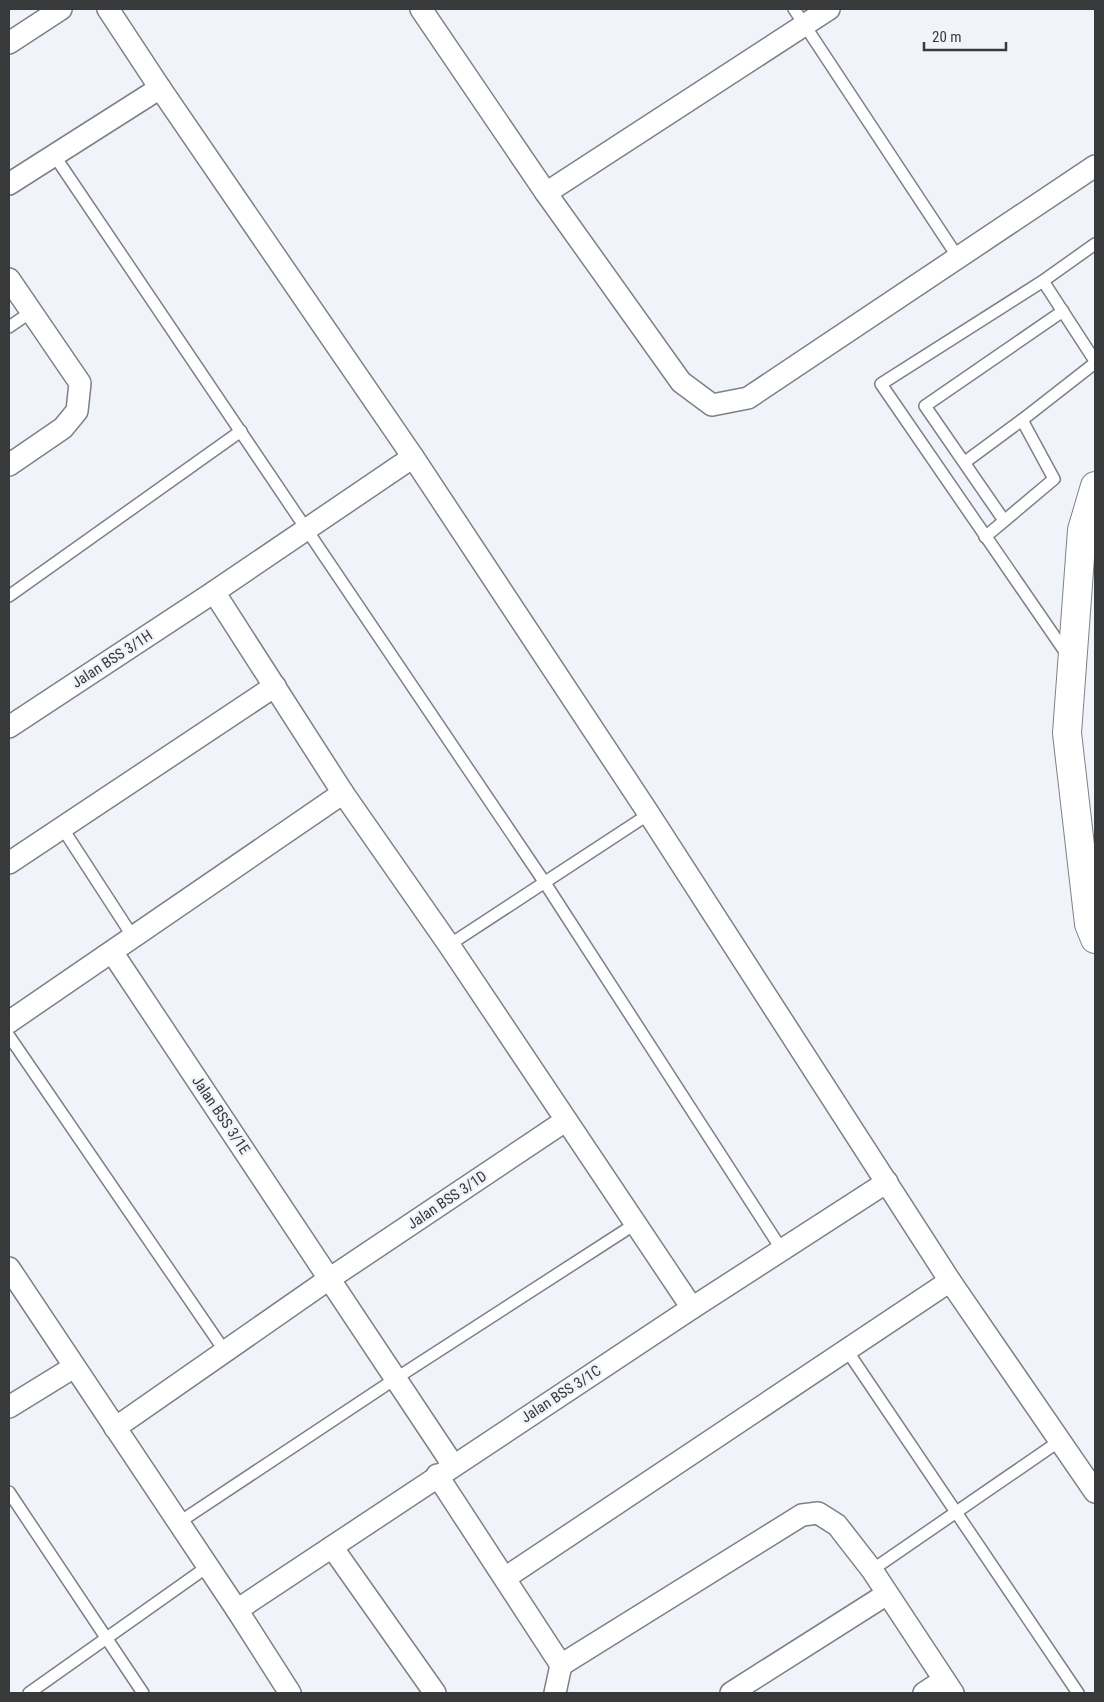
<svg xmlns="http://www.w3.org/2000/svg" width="1104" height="1702" font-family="'Roboto Condensed',sans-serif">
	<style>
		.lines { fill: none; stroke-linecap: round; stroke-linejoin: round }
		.lane-casing { stroke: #7d8186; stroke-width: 14 }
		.street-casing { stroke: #7d8186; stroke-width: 24 }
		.secondary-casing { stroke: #7d8186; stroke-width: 30 }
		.lane { stroke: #fff; stroke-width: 11 }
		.street { stroke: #fff; stroke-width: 21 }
		.secondary { stroke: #fff; stroke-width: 28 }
		.labels { text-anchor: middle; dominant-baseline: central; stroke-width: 5; stroke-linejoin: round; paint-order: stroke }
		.street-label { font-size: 15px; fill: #37393b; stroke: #f0f4fa }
	</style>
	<rect width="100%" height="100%" fill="#f0f4fa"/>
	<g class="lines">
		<defs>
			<g id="lane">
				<path d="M 794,9 L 959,259"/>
				<path d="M 54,155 L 545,883 L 782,1250"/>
				<path d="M 1043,281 L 1095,361"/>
				<path d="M 9,327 L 31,312"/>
				<path d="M 965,462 L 1022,420"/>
				<path d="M 1003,519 L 925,406 L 1063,311"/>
				<path d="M 985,537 L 1054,479 L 1022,420 L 1095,363"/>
				<path d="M 9,596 L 241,431"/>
				<path d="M 1068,656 L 881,384 L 1043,281 L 1095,244"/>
				<path d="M 63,829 L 133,937"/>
				<path d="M 449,945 L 649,814"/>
				<path d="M 9,1036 L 224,1350"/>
				<path d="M 846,1349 L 1078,1693"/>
				<path d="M 9,1492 L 143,1693"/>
				<path d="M 178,1523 L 395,1379 L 635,1224"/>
				<path d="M 872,1570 L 1061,1440"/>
				<path d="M 29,1693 L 207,1567"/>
			</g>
			<g id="street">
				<path d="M 108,9 L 160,88 L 413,457 L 649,814 L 950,1281 L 1095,1492"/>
				<path d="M 421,9 L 546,193 L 681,382 L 712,405 L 748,398 L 1095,166"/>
				<path d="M 9,43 L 61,9"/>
				<path d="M 9,184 L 160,88"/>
				<path d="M 546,193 L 829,9"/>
				<path d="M 9,279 L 80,383 L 77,411 L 63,428 L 9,465"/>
				<path d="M 413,457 L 214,592 L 343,793 L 449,945 L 692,1308"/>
				<path d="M 9,727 L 214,592"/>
				<path d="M 9,863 L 275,686"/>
				<path d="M 112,952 L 453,1465"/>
				<path d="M 9,1022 L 343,793"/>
				<path d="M 9,1268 L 237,1610 L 290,1693"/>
				<path d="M 9,1407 L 74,1367"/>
				<path d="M 115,1428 L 329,1279 L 565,1121"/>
				<path d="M 437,1475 L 561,1665 L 802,1515 L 818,1513 L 837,1525 L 872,1570 L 953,1693"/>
				<path d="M 332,1547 L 435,1693"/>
				<path d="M 505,1578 L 950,1281"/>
				<path d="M 237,1610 L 692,1308 L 887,1182"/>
				<path d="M 555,1693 L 561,1665"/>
				<path d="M 731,1693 L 887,1594"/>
				<path d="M 924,1693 L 944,1680"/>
			</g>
			<path id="secondary" d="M 1095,486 L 1082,530 L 1067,733 L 1089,924 L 1095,939"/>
		</defs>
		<use href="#lane" class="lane-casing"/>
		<use href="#street" class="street-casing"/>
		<use href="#secondary" class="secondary-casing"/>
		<use href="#lane" class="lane"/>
		<use href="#street" class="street"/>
		<use href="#secondary" class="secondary"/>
	</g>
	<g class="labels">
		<g class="street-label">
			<text transform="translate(112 659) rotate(-33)">Jalan BSS 3/1H</text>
			<text transform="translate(221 1115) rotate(56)">Jalan BSS 3/1E</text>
			<text transform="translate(447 1200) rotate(-34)">Jalan BSS 3/1D</text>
			<text transform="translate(561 1394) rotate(-33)">Jalan BSS 3/1C</text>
		</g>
	</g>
	<rect width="1104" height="1702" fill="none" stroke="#37393b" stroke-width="20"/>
	<path d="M924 42v8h82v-8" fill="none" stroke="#37393b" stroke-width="2.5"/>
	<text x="932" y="42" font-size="15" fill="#37393b" stroke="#f0f4fa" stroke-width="4" paint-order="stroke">20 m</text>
</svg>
